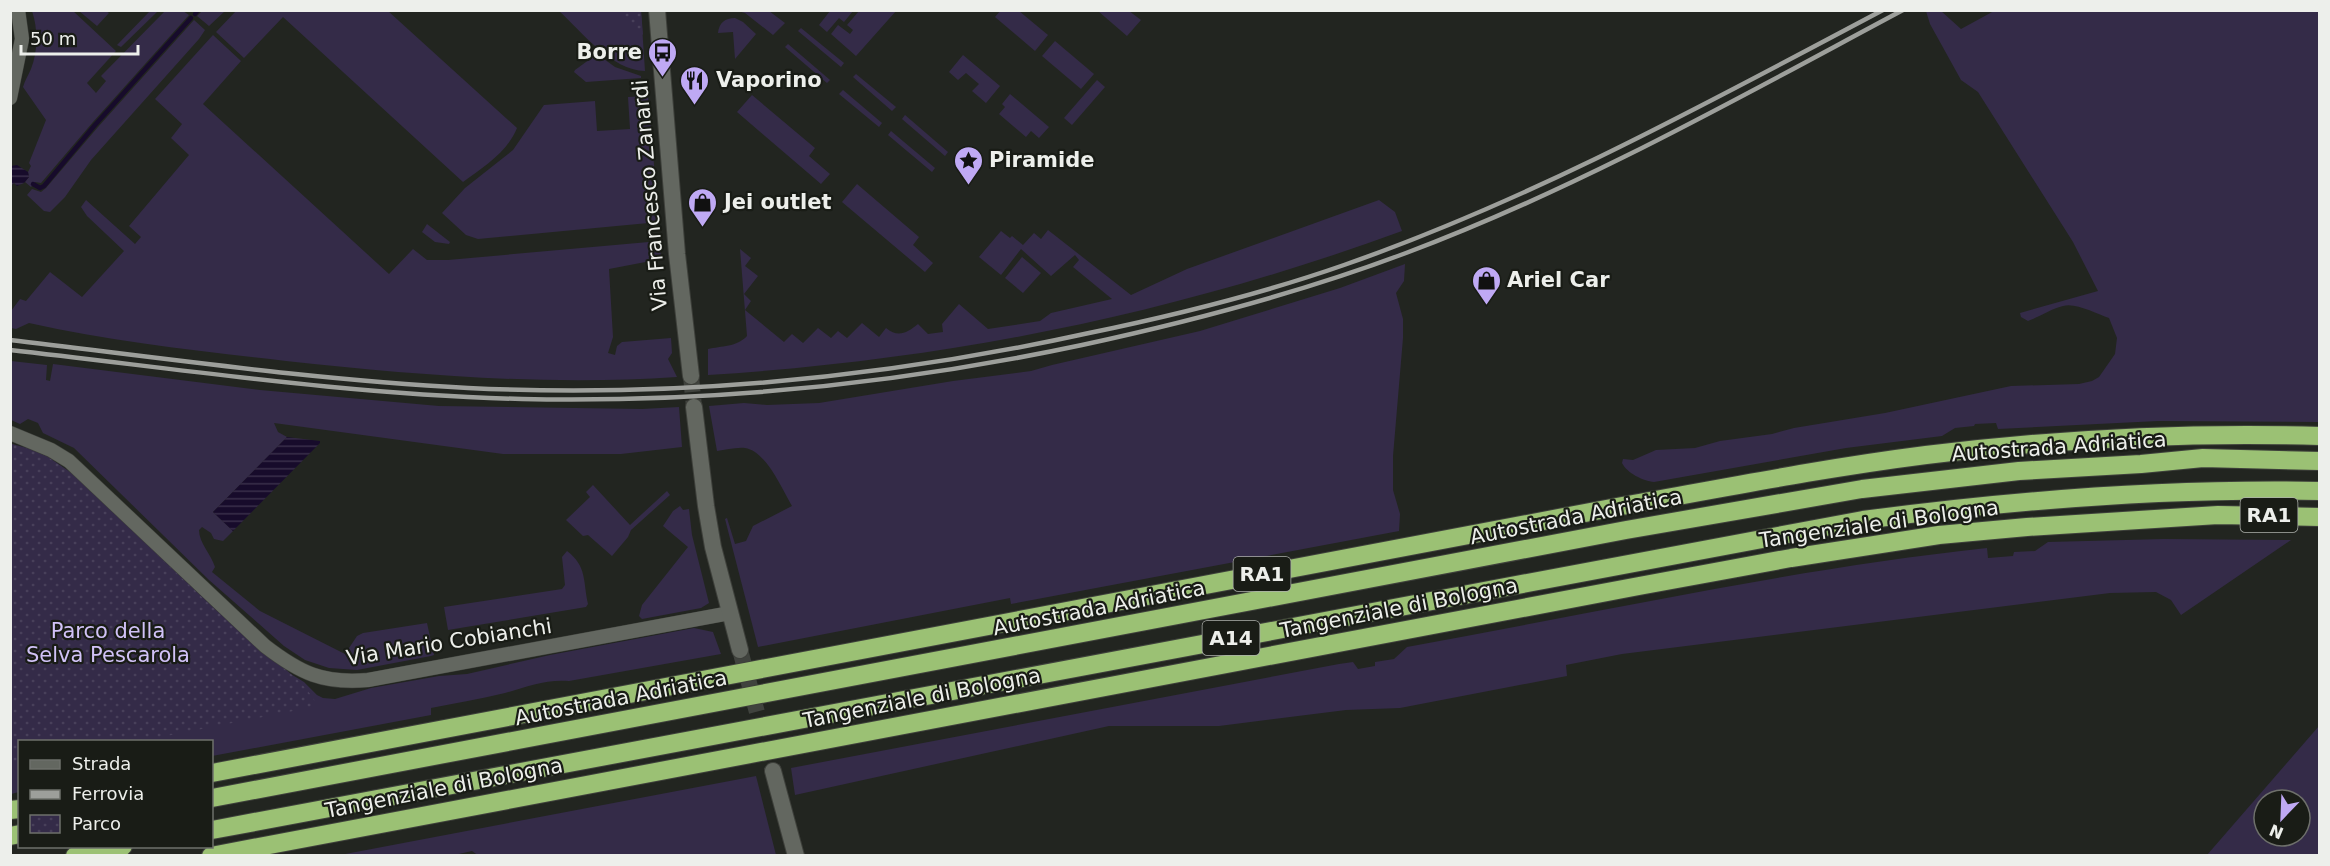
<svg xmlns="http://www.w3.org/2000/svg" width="2330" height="866" font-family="'DejaVu Sans',sans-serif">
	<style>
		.grass { fill: #342b48; fill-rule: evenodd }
		.park { fill: url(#park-dots) }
		.water { fill: url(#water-rules) }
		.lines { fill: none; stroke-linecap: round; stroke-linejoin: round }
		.stream { stroke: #170b2b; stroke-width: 4.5 }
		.secondary-tunnel { stroke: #40433e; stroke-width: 16; stroke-dasharray: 16 8; stroke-linecap: butt }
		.minor-casing { stroke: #3e403b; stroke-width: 15 }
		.secondary-casing { stroke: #3e403b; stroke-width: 18 }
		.motorway-casing { stroke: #3e403b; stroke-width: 20 }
		.minor { stroke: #636760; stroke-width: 14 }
		.secondary { stroke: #636760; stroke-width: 16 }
		.motorway { stroke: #9bc174; stroke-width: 18 }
		.rail { stroke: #9d9f9b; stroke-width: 4.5 }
		.labels { text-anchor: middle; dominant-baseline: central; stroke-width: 4.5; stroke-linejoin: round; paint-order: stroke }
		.shield { fill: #191c16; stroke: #adb0ab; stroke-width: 1.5 }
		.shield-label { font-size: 20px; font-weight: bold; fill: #edefeb }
		.poi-label { font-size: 21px; font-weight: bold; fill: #edefeb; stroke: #191c16; text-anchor: start }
		.street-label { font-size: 21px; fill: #edefeb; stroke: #191c16 }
		.park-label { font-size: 21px; fill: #d1c2f7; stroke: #191c16 }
	</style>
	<defs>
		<pattern id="park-dots" width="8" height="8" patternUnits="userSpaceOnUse" patternTransform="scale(1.5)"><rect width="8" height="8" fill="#342b48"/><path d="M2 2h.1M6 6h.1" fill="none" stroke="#48405a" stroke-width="1.8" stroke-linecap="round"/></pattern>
		<pattern id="water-rules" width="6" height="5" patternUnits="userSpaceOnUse" patternTransform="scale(1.5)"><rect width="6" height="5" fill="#170b2b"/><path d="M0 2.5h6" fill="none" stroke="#392f4a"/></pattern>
	</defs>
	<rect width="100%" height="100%" fill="#222520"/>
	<g class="grass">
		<path d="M 1001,10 L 1019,11 L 1048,35 L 1035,51 L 995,17 Z"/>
		<path d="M 32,11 L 73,11 L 116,51 L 87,83 L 96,93 L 106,81 L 101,76 L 165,11 L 183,11 L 189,15 L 93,122 L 41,183 L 35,182 L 31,187 L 25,182 L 29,177 L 28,172 L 31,166 L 29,163 L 46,120 L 23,87 C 25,80 28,76 31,69 C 38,52 38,28 32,11 Z"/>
		<path d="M 79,11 L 106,11 L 109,13 L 97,26 Z"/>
		<path d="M 150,11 L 158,11 L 121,47 L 117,45 Z"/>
		<path d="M 202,11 L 202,10 L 225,11 L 209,26 L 197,16 Z"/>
		<path d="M 236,11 L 388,11 L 517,128 C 507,153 483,167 463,182 L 283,17 L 244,58 L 216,32 Z"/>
		<path d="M 559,11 L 641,11 L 645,71 C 611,70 582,32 559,11 Z"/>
		<path d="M 738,11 L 769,11 L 785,23 L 773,35 L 745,13 Z"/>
		<path d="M 830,11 L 830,10 L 853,11 L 844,22 L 839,18 L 827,32 L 819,25 Z"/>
		<path d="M 859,11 L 896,11 L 856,56 L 831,34 L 838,25 L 850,34 L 853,30 L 847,25 Z"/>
		<path d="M 1098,11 L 1129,11 L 1141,20 L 1127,36 Z"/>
		<path d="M 1926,11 L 1941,11 L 1961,29 L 1994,11 L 2319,11 L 2319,422 L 2158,421 L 1998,429 L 1996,423 L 1975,424 L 1974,426 L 1955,428 L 1942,436 L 1846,448 L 1654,482 C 1643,481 1627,473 1622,463 L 1623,459 L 1633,460 L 1656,450 L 1695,448 L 1720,441 L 1772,434 L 1794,428 L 1885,413 L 2011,386 L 2079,384 L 2092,381 L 2099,377 L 2115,354 L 2117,338 L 2109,318 C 2097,314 2075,302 2063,306 C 2053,308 2039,317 2028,321 L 2021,317 L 2020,313 L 2098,291 L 2073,242 L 1978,92 L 1961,80 L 1930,24 Z"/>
		<path d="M 735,18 L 743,22 L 756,34 L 735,59 L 733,32 L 718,33 C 719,23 725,18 735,18 Z"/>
		<path d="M 194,20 L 205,30 L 199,39 L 91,160 L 65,197 L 50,212 L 44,211 L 27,195 L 32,189 L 41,192 L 46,188 L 98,127 Z"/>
		<path d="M 801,28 L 844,63 L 841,67 L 798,31 Z"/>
		<path d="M 213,35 L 241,61 L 203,104 L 389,274 L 413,249 L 427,260 L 448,260 L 660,241 L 661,259 L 609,269 L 613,337 L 608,353 L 615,355 L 617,346 L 622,342 L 671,338 L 672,353 L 668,359 L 677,377 C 547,386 416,375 286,361 C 200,351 114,342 29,323 L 16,329 L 11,328 L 11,311 L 20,299 L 26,301 L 50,272 L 82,297 L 124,251 L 87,216 L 81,207 L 86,200 L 135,244 L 141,237 L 129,226 L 189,155 L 171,138 L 182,124 L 155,99 Z"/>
		<path d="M 1055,41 L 1094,74 L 1081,89 L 1042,56 Z"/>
		<path d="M 788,44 L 830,80 L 827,83 L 785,47 Z"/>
		<path d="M 597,54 L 615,67 L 641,76 L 641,78 L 586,82 L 574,72 L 575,70 Z"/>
		<path d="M 963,55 L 1000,86 L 986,103 L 972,91 L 979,84 L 966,73 L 958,80 L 949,72 Z"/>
		<path d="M 856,74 L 896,107 L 892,111 L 853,77 Z"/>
		<path d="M 1097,80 L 1105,87 L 1072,125 L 1064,118 Z"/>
		<path d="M 843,90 L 882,123 L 879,127 L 839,94 Z"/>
		<path d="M 1010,94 L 1049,127 L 1039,138 L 1031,131 L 1026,137 L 999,114 L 1005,107 L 1002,104 Z"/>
		<path d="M 752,95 L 815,148 L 809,156 L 830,174 L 821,184 L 737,112 Z"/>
		<path d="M 648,96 L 659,222 L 478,239 L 466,235 L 442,213 L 465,188 L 513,150 L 544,105 L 595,101 L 597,131 L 630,129 L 628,97 Z"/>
		<path d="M 905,115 L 948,152 L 945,156 L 902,119 Z"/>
		<path d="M 891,131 L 935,168 L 932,172 L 888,135 Z"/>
		<path d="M 857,184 L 919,237 L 913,245 L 933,263 L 925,272 L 842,202 Z"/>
		<path d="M 1379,200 L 1395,212 L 1402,231 C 1176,314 948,360 708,375 L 708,349 C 721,346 737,347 747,336 L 740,249 L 751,258 L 745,266 L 758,276 L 744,294 L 751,301 L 745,310 L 784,342 L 792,334 L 803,343 L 818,328 L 831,338 L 838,331 L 847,338 L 862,323 L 879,337 L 886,328 C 898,338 907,333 918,324 L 928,334 L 943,332 L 942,324 L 959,304 L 988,329 L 1040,321 L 1051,313 L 1112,299 L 1073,267 L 1079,260 L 1075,255 L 1051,276 L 1021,249 L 1001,275 L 979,257 L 1001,231 L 1010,238 L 1012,236 L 1023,245 L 1034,233 L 1041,239 L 1048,230 L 1131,295 L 1187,269 Z"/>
		<path d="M 427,224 L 450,242 L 449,244 L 435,242 L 422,232 Z"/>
		<path d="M 1022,257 L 1041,273 L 1023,293 L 1005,278 Z"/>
		<path d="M 1405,264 L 1404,281 L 1396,293 L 1403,319 L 1403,338 L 1393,456 L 1393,490 L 1400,514 L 1399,531 L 1011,604 L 1010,598 L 758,647 L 725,519 L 727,518 L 735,544 L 746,541 L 753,526 L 792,506 C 782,489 766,451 745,448 C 736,447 726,450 717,451 L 709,406 L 744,403 L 767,405 L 819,403 L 953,381 L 1031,371 L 1052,365 L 1200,331 L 1340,288 Z"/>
		<path d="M 11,361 L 47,365 L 46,380 L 50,381 L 53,364 L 260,390 L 439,406 L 642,409 L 679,407 L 682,447 L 621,454 L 503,454 L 274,423 L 278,432 L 287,437 L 213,512 L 233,531 L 223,541 L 214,539 L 211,533 L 202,527 L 199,530 C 199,543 211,554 215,567 L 212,572 L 260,611 L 345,654 L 357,636 L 363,633 L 427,623 L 434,655 L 431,656 L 357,670 L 329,668 L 305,660 L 284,646 L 209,580 L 74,448 L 43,433 L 38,423 L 28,419 L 20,424 L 11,420 Z"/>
		<path d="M 27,448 L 48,457 L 76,476 L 241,634 L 284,670 L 304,682 L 317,695 L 323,698 L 335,699 L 371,688 L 439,676 L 467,674 L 550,655 L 694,628 L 713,632 L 721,654 L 569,681 C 546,679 526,687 505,693 C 480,699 455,703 431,708 L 431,715 L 212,756 L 212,742 L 20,742 L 19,792 L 11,794 L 11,586 Z"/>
		<path d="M 593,485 L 630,525 L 667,491 L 670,495 L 631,530 L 628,537 L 612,556 L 588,535 L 583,536 L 566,520 L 590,497 L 586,492 Z"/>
		<path d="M 680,506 L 683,510 L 689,509 L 692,535 L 709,603 L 701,608 L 642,619 L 639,616 L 642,605 L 688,547 L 663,526 L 673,511 Z"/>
		<path d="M 2164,539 L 2291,540 L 2181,615 L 2171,600 L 2156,592 L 2110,593 L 1622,654 L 1566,665 L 1567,676 L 1400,708 L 1346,710 L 1219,726 L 1109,726 L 795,795 L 791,768 L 1339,664 L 1353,662 L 1358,669 L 1375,666 L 1375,662 L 1394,659 L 1407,647 C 1600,612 1792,569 1987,548 L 1988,558 L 2013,556 L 2014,552 L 2035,551 L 2048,542 Z"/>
		<path d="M 567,551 C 587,566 583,581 588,604 L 586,607 L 448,630 L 444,607 L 562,589 L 565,585 L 562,557 Z"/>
		<path d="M 2319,726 L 2319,855 L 2207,855 ZM 2264,800 L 2300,800 L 2300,836 L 2264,836 Z"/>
		<path d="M 756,776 L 776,855 L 479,856 L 472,851 L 450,856 L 340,855 Z"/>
	</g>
	<g class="park">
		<path d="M 614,11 L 641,11 L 643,35 Z"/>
		<path d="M 12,444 L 27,448 L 48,457 L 76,477 C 130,528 183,581 239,631 C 264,655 302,676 318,706 L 141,741 L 20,742 L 19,766 L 11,767 L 10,446 Z"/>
	</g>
	<g class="water">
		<path d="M 17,165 L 28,172 L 29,177 L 24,183 L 17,186 L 14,183 L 11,186 L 11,166 Z"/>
		<path d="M 287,437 L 320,441 L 320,443 L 233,531 L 213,512 Z"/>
	</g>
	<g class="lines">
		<g class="stream">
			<path d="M 195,14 L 198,10"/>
			<path d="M 33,184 L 40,188 L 44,186 L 95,125 L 191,18"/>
		</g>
		<g class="secondary-tunnel">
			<path d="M 691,376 L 694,407"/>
			<path d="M 740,650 L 773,771"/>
		</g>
		<defs>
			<g id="minor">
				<path d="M 10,98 L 22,39 L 18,10"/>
				<path d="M 10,433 L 51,450 L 69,461 L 265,646 C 300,673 323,684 368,680 L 730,613"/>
			</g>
			<g id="secondary">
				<path d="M 657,10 L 677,254 L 691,376"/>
				<path d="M 694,407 L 706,506 L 713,547 L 740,650"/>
				<path d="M 773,771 L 796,856"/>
			</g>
			<g id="motorway">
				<path d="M 212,773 L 1622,506 C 1723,488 1824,468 1926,455 C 2056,439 2189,432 2320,436"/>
				<path d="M 212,798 L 1626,530 L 1862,489 L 2019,471 L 2141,464 L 2203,458 L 2320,461"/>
				<path d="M 10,810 L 20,809"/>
				<path d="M 212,830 L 1863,520 C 2014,500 2167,488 2320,491"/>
				<path d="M 10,836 L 20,834"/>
				<path d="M 75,856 L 123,846"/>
				<path d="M 211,856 L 1639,586 L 1791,558 L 1939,535 L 2027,527 L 2218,515 L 2320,517"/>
			</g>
		</defs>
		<use href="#minor" class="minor-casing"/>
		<use href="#secondary" class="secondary-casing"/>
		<use href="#motorway" class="motorway-casing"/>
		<use href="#minor" class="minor"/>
		<use href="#secondary" class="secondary"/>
		<use href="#motorway" class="motorway"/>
		<g class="rail">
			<path d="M 10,340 C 162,358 315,380 468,388 C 678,398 884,378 1089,333 C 1176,315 1261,294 1344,265 C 1533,199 1707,103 1883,10"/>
			<path d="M 10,350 C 180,369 351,395 522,399 C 711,403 898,384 1082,345 C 1193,321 1300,293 1406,253 C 1579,188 1740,97 1903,10"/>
		</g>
	</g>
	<defs>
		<symbol id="bus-pin" viewBox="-11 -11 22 30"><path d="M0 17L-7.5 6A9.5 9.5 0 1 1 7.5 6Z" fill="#bfa9f4" stroke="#191c16"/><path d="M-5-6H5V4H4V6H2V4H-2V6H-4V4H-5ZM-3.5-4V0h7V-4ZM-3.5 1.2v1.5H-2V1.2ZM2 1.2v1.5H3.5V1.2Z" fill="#111"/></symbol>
		<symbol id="restaurant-pin" viewBox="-11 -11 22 30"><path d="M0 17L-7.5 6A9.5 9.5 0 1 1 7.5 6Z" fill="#bfa9f4" stroke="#191c16"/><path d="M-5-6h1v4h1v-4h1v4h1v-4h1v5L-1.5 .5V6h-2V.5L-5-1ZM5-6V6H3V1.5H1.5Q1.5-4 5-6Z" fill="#111"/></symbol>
		<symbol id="sight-pin" viewBox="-11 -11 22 30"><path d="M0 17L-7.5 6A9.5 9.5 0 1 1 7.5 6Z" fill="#bfa9f4" stroke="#191c16"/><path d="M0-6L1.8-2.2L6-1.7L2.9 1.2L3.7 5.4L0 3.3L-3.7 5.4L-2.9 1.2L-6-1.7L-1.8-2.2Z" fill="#111"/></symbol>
		<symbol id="shop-pin" viewBox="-11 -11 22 30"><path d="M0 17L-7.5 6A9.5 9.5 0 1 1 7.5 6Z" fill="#bfa9f4" stroke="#191c16"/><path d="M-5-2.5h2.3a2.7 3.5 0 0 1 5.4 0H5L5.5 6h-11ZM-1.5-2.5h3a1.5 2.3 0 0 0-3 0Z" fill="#111"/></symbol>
	</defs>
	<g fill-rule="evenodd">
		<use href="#bus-pin" x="646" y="36" width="33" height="45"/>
		<use href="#restaurant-pin" x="678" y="64" width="33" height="45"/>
		<use href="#sight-pin" x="952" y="144" width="33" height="45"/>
		<use href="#shop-pin" x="686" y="186" width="33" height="45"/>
		<use href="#shop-pin" x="1470" y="264" width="33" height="45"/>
	</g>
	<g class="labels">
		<g class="shield">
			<rect x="2240.5" y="498" width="57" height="34" rx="4.5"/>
			<rect x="1233.5" y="557" width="57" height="34" rx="4.5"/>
			<rect x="1202.5" y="621" width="57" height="34" rx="4.5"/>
		</g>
		<g class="shield-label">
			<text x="2269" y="515">RA1</text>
			<text x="1262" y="574">RA1</text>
			<text x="1231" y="638">A14</text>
		</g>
		<g class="poi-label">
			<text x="642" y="52" text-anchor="end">Borre</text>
			<text x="716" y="80">Vaporino</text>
			<text x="989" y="160">Piramide</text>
			<text x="724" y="202">Jei outlet</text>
			<text x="1507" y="280">Ariel Car</text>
		</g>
		<g class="street-label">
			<text transform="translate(650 195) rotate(-95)">Via Francesco Zanardi</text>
			<text transform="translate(2059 447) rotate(-4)">Autostrada Adriatica</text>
			<text transform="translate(1576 517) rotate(-11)">Autostrada Adriatica</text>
			<text transform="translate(1879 524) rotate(-8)">Tangenziale di Bologna</text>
			<text transform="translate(1099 608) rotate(-11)">Autostrada Adriatica</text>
			<text transform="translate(1399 608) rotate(-11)">Tangenziale di Bologna</text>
			<text transform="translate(449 642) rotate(-9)">Via Mario Cobianchi</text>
			<text transform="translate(621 698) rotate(-11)">Autostrada Adriatica</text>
			<text transform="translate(922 698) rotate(-11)">Tangenziale di Bologna</text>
			<text transform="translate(444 788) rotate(-11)">Tangenziale di Bologna</text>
		</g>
		<g class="park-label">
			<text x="108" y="631">Parco della<tspan x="108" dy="24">Selva Pescarola</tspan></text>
		</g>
	</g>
	<rect width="2330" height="866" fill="none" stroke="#edefeb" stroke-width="24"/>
	<rect x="18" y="740" width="195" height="108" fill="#191c16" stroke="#6e706b" stroke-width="1.5"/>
	<rect x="30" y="760" width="30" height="9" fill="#636760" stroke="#6e706b" stroke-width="1.5"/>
	<text x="72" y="770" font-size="18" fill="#edefeb">Strada</text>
	<rect x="30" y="790" width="30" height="9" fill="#9d9f9b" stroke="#6e706b" stroke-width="1.5"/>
	<text x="72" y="800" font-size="18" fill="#edefeb">Ferrovia</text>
	<rect x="30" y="815" width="30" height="18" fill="url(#park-dots)" stroke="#6e706b" stroke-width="1.5"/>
	<text x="72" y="830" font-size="18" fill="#edefeb">Parco</text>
	<g transform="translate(2282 818) rotate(203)"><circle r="28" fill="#191c16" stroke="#6e706b" stroke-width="1.5"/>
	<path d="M0-4.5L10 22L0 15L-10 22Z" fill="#bfa9f4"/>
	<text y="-9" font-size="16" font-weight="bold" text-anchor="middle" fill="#edefeb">N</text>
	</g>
	<path d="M21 45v9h117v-9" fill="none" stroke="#edefeb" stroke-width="3"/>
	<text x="30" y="45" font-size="18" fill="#edefeb" stroke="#191c16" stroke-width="4.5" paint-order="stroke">50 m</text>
</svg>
